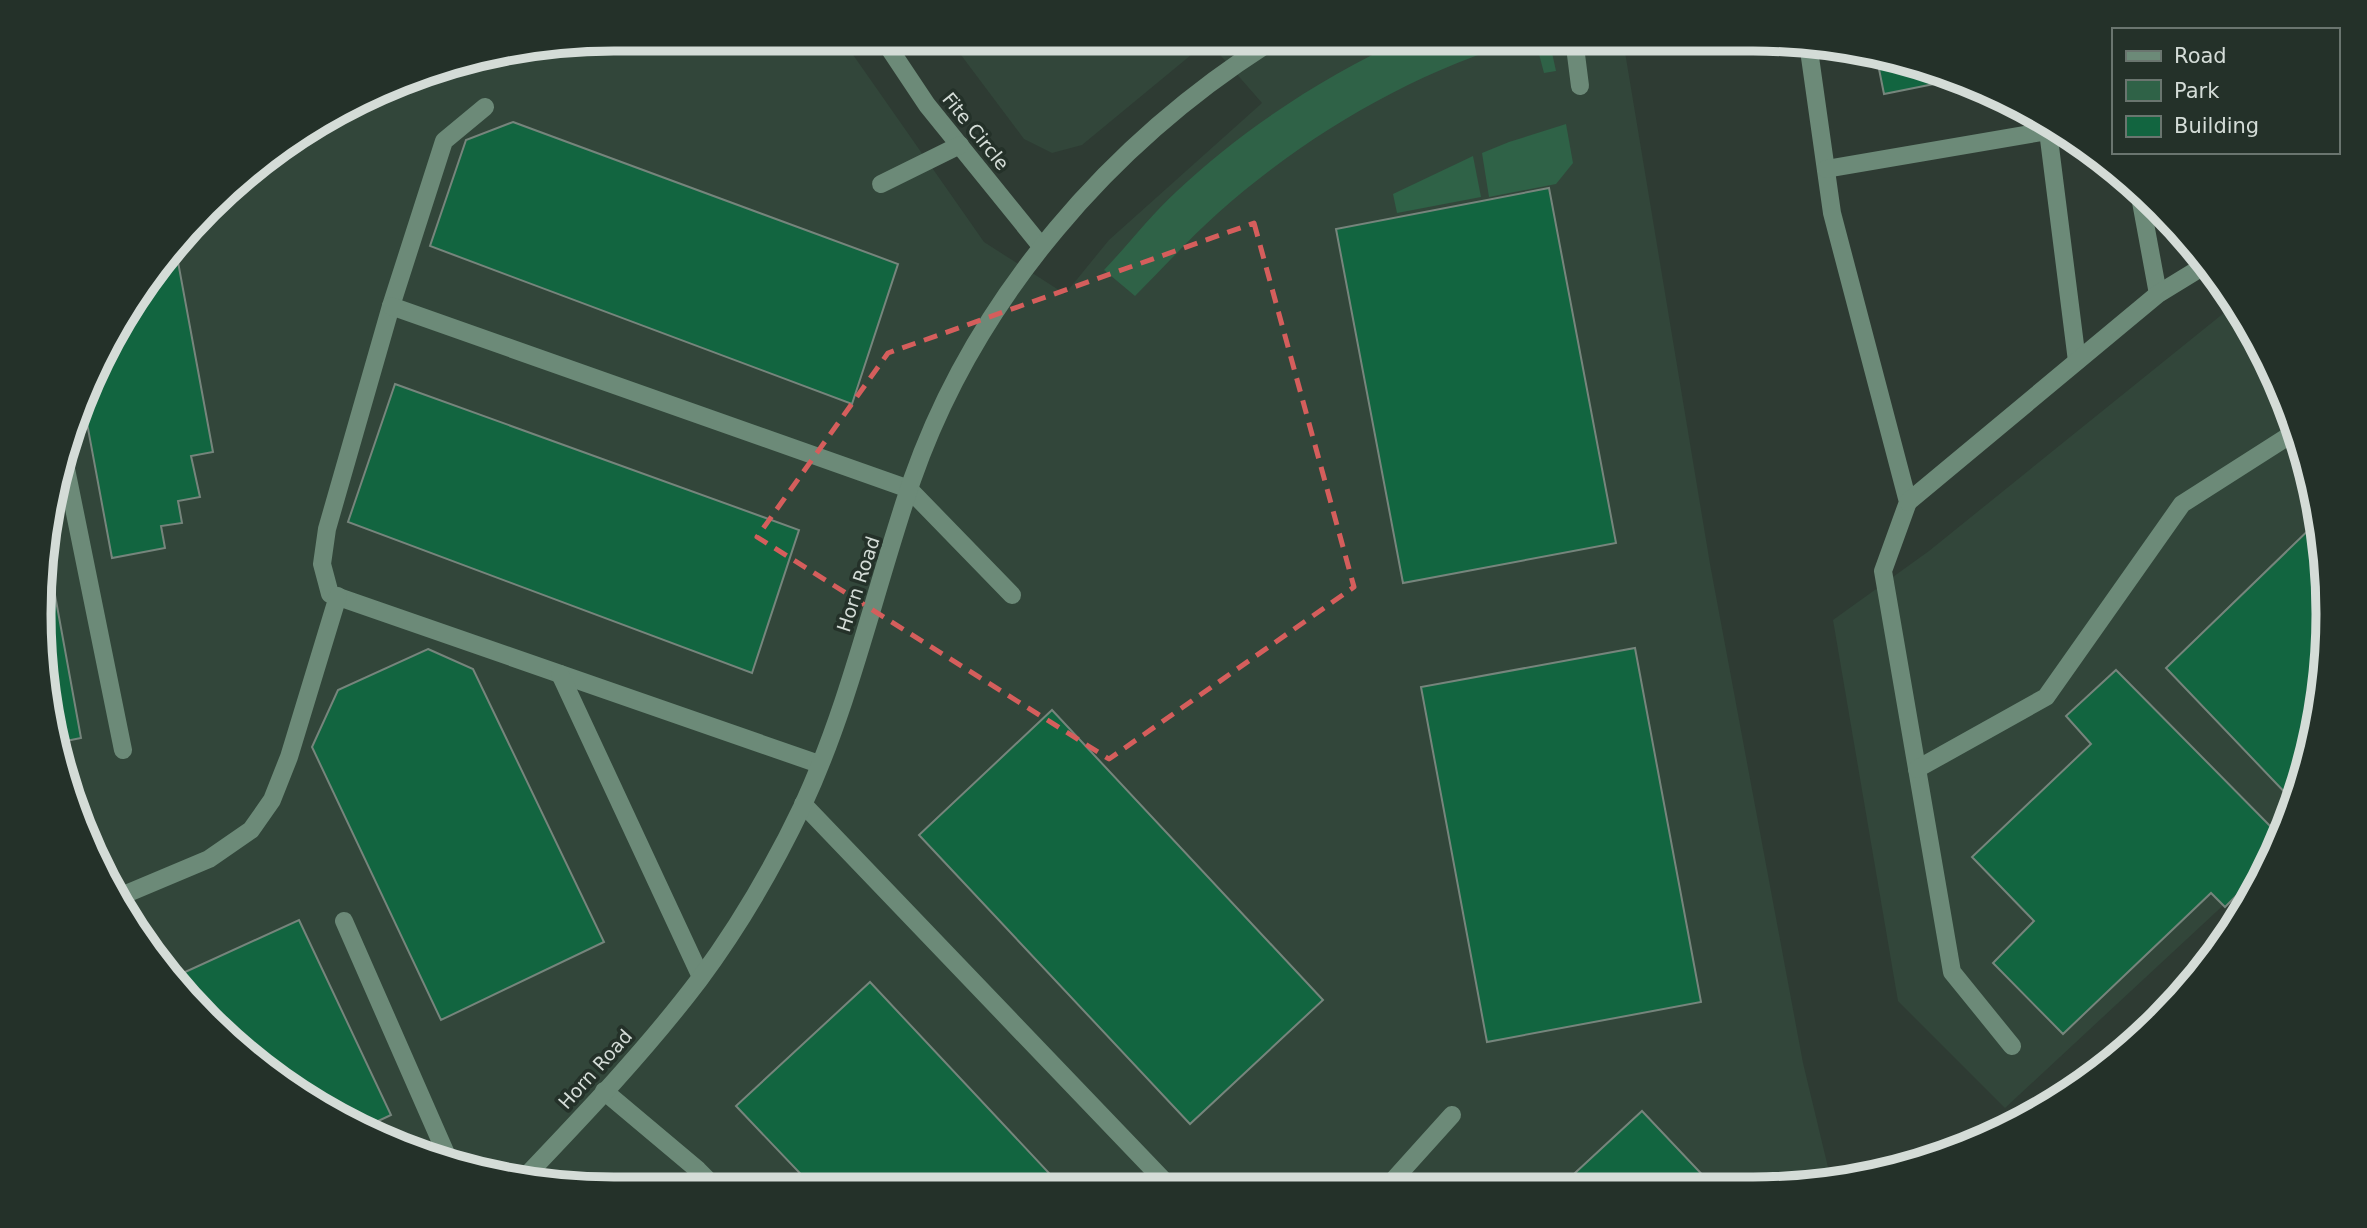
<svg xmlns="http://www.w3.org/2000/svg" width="2367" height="1228" font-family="'DejaVu Sans',sans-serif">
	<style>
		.built { fill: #32463a }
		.green { fill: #2f6247 }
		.building { fill: #126540; stroke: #76857c; stroke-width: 2 }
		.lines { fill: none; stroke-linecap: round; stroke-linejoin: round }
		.minor { stroke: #6c8a78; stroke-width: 18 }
		.rail { stroke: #9da7a1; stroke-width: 5; stroke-dasharray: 3.5 7; stroke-linecap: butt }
		.marked { fill: none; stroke: #d55e5c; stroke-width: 5; stroke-dasharray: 14 9; stroke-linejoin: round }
		.labels { text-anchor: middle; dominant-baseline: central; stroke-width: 7; stroke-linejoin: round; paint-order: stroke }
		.street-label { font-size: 19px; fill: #d4dcd7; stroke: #243129 }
		.rim { fill: none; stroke: #d4dcd7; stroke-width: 9 }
	</style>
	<rect width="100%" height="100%" fill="#2e3b33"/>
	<g class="built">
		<path d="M 614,39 L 842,39 L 984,242 L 1065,294 L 1109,240 L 1262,103 L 1208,41 L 1082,145 L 1052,153 L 1024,139 L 949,39 L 1353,39 L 1361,51 L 1387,39 L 1623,40 L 1710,564 L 1803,1063 L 1832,1184 L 577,1188 L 465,1170 L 359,1130 L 264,1071 L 182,994 L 82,835 L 40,652 L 58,465 L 135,295 L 263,158 L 429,69 Z"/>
		<path d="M 2235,304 L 2252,327 L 2298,429 L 2324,539 L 2327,652 L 2309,763 L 2272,860 L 2005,1108 L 1898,1001 L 1833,620 L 1929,551 Z"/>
	</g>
	<g class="green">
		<path d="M 1406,39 L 1527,39 C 1413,72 1307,134 1218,213 C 1189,239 1163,268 1135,296 L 1104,270 C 1128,245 1150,216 1176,192 C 1240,131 1325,75 1406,39 Z"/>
		<path d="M 1535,39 L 1549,39 L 1556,71 L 1544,73 Z"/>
		<path d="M 1566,124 L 1573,163 L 1556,184 L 1489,197 L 1482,153 L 1509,142 Z"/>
		<path d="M 1473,156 L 1481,197 L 1397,213 L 1393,194 Z"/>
	</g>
	<g class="building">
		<path d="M 1876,54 L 1902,58 L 1959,79 L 1884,94 Z"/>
		<path d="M 513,122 L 898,264 L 852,404 L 430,246 L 466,140 Z"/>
		<path d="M 1549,188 L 1616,543 L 1403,583 L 1336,229 Z"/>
		<path d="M 176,251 L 213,452 L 191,456 L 200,497 L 178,501 L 182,523 L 161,526 L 165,548 L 112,558 L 84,407 L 135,295 Z"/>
		<path d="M 395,384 L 799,530 L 752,673 L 348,522 Z"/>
		<path d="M 2319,520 L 2324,539 L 2327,652 L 2309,763 L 2294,802 L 2166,668 Z"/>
		<path d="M 49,562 L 81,738 L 61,742 L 40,652 Z"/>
		<path d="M 1635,648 L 1701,1002 L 1487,1042 L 1421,687 Z"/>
		<path d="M 428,649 L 473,669 L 604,942 L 441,1020 L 312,747 L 338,690 Z"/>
		<path d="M 2116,670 L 2281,837 L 2272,860 L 2225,907 L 2211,893 L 2063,1034 L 1993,963 L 2034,921 L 1972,857 L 2091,744 L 2066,716 Z"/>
		<path d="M 1052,710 L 1323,1000 L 1190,1124 L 919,835 Z"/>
		<path d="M 299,920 L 391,1115 L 359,1130 L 264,1071 L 182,994 L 172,978 Z"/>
		<path d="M 870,982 L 1062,1187 L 814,1188 L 736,1106 Z"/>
		<path d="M 1642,1111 L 1712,1185 L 1562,1185 Z"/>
	</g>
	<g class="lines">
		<g class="minor">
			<path d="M 883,39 L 927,105 L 1041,246"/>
			<path d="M 1574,39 L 1580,86"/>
			<path d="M 1808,43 L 1832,213 L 1908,502 L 1883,571 L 1952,972 L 2012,1046"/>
			<path d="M 485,107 L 444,141 L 391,306 L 327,529 L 322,564 L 330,594 L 819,764"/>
			<path d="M 1826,169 L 2048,131 L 2077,361"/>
			<path d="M 881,184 L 960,145"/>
			<path d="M 2139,191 L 2158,294"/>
			<path d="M 391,306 L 909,489 L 1012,595"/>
			<path d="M 63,454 L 123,750"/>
			<path d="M 1908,502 L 2158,294 L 2207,264"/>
			<path d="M 560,674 L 701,977"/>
			<path d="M 1917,769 L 2046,697 L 2182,504 L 2298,430"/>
			<path d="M 803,804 L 1170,1187"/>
			<path d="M 121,896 L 209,859 L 251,830 L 272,800 L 289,757 L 338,596"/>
			<path d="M 344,921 L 451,1165"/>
			<path d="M 604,1091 L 698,1170 L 716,1188"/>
			<path d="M 523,1179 C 584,1115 646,1050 699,980 C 739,926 774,866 803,805 C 851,701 875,588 912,480 C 976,297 1112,141 1275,39"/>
			<path d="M 1388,1186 L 1452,1115"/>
		</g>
		<path class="rail" d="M 2095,1075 L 2192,984"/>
	</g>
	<path class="marked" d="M 1254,223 L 1354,587 L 1109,759 L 757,537 L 888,353 Z"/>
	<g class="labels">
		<g class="street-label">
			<text transform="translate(976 131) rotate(51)">Fite Circle</text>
			<text transform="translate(858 584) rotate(-72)">Horn Road</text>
			<text transform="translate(595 1069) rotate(-48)">Horn Road</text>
		</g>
	</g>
	<path d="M0 0H2367V1228H0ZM614 51H1753A563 563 0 0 1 2316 614V614A563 563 0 0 1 1753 1177H614A563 563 0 0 1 51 614V614A563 563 0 0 1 614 51Z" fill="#243129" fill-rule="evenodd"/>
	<path class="rim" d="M614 51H1753A563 563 0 0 1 2316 614V614A563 563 0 0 1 1753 1177H614A563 563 0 0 1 51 614V614A563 563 0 0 1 614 51Z"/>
	<rect x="2112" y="28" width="228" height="126" fill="#243129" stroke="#6a756f" stroke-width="2"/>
	<rect x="2126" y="51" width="35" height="10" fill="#6c8a78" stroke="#6a756f" stroke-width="2"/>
	<text x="2174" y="63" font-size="21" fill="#d4dcd7">Road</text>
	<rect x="2126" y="80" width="35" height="21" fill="#2f6247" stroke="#6a756f" stroke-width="2"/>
	<text x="2174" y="98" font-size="21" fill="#d4dcd7">Park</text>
	<rect x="2126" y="116" width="35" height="21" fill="#126540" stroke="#6a756f" stroke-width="2"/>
	<text x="2174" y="133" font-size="21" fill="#d4dcd7">Building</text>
</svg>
